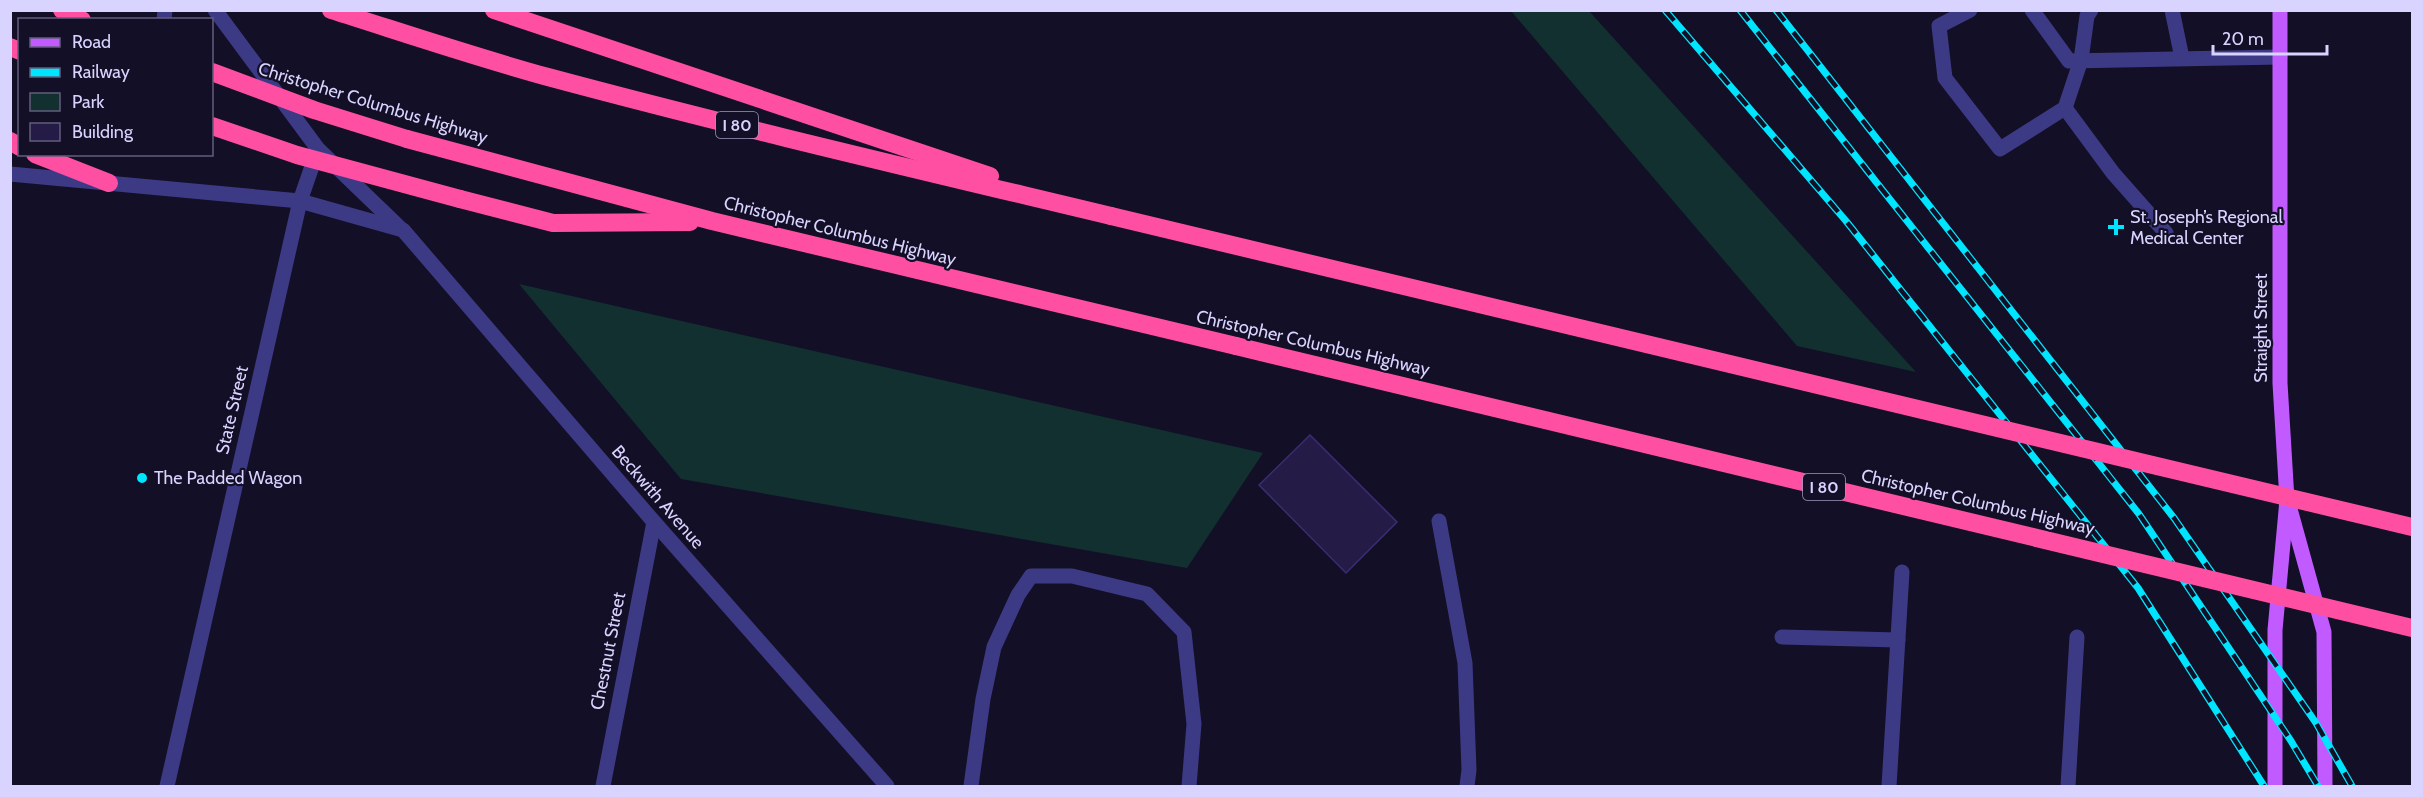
<svg xmlns="http://www.w3.org/2000/svg" width="2423" height="797" font-family="Cabin,sans-serif">
	<style>
		.green { fill: #12302f }
		.building { fill: #241b47; stroke: #3b2d73; stroke-width: 1.5 }
		.lines { fill: none; stroke-linecap: round; stroke-linejoin: round }
		.minor { stroke: #3d3a85; stroke-width: 15 }
		.major { stroke: #c25bff; stroke-width: 15 }
		.highway { stroke: #ff4fa3; stroke-width: 18 }
		.rail-casing { stroke: #00e5ff; stroke-width: 7 }
		.rail { stroke: #130f26; stroke-width: 4.5; stroke-dasharray: 14; stroke-linecap: butt }
		.highway-bridge { stroke: #ff4fa3; stroke-width: 18 }
		.poi-dot { fill: #00e5ff; stroke: #130f26; stroke-width: 2 }
		.labels { text-anchor: middle; dominant-baseline: central; stroke-width: 4.5; stroke-linejoin: round; paint-order: stroke }
		.shield { fill: #130f26; stroke: #9e99be; stroke-width: 1.5 }
		.shield-label { font-size: 16px; font-weight: bold; fill: #d9d4ff }
		.street-label { font-size: 18px; fill: #d9d4ff; stroke: #130f26 }
		.poi-label { font-size: 18px; fill: #d9d4ff; stroke: #130f26; text-anchor: start }
	</style>
	<rect width="100%" height="100%" fill="#130f26"/>
	<g class="green">
		<path d="M 1511,11 L 1589,11 L 1916,372 L 1797,346 Z"/>
		<path d="M 519,284 L 1263,453 L 1187,568 L 681,479 Z"/>
	</g>
	<path class="building" d="M 1310,435 L 1397,522 L 1346,573 L 1259,485 Z"/>
	<g class="lines">
		<g class="minor">
			<path d="M 215,10 L 318,149 L 400,228"/>
			<path d="M 1970,10 L 1939,26 L 1945,78 L 2000,149 L 2065,108 L 2081,60 L 2087,16 L 2091,10"/>
			<path d="M 2032,10 L 2069,61 L 2280,57"/>
			<path d="M 2172,10 L 2182,58"/>
			<path d="M 164,20 L 165,10"/>
			<path d="M 2065,108 L 2113,173 L 2166,233"/>
			<path d="M 10,174 L 300,201 L 403,230 L 654,522 L 887,786"/>
			<path d="M 1439,521 L 1465,663 L 1469,770 L 1467,786"/>
			<path d="M 1782,637 L 1898,640"/>
			<path d="M 167,786 L 300,201 L 318,149"/>
			<path d="M 603,786 L 654,522"/>
			<path d="M 971,786 L 983,699 L 994,647 L 1018,595 L 1031,576 L 1072,576 L 1147,594 L 1184,632 L 1194,724 L 1189,786"/>
			<path d="M 1889,786 L 1902,572"/>
			<path d="M 2068,786 L 2077,637"/>
		</g>
		<g class="major">
			<path d="M 2290,509 L 2324,632 L 2325,786"/>
			<path d="M 2275,786 L 2275,630 L 2287,500 L 2280,383 L 2280,10"/>
		</g>
		<g class="highway">
			<path d="M 62,10 L 82,20"/>
			<path d="M 331,10 C 404,33 475,57 548,77 C 734,127 923,171 1111,216"/>
			<path d="M 494,10 L 990,176"/>
			<path d="M 10,47 L 20,51"/>
			<path d="M 407,139 L 712,221 L 1236,346"/>
			<path d="M 10,141 L 20,147"/>
			<path d="M 35,154 L 109,183"/>
			<path d="M 460,199 L 553,223 L 690,222"/>
		</g>
		<defs>
			<g id="rail">
				<path d="M 1665,10 L 1846,221 L 2138,588 L 2264,786"/>
				<path d="M 1740,10 L 2139,514 L 2291,741 L 2318,786"/>
				<path d="M 1776,10 L 2174,518 L 2316,723 L 2352,786"/>
			</g>
		</defs>
		<use href="#rail" class="rail-casing"/>
		<use href="#rail" class="rail"/>
		<g class="highway-bridge">
			<path d="M 212,72 L 314,110 L 407,139"/>
			<path d="M 212,126 L 297,155 L 460,199"/>
			<path d="M 1111,216 L 2412,527"/>
			<path d="M 1236,346 L 2412,628"/>
		</g>
	</g>
	<g class="poi-dot">
		<path d="M2113 218h6v6h6v6h-6v6h-6v-6h-6v-6h6z"/>
		<circle cx="142" cy="478" r="6"/>
	</g>
	<g class="labels">
		<g class="shield">
			<rect x="716" y="112" width="42" height="26" rx="4.5"/>
			<rect x="1803" y="474" width="42" height="26" rx="4.5"/>
		</g>
		<g class="shield-label">
			<text x="737" y="125">I 80</text>
			<text x="1824" y="487">I 80</text>
		</g>
		<g class="street-label">
			<text transform="translate(373 103) rotate(17)">Christopher Columbus Highway</text>
			<text transform="translate(840 231) rotate(14)">Christopher Columbus Highway</text>
			<text transform="translate(2261 328) rotate(-90)">Straight Street</text>
			<text transform="translate(1313 343) rotate(13)">Christopher Columbus Highway</text>
			<text transform="translate(232 410) rotate(-77)">State Street</text>
			<text transform="translate(658 497) rotate(49)">Beckwith Avenue</text>
			<text transform="translate(1978 502) rotate(13)">Christopher Columbus Highway</text>
			<text transform="translate(608 651) rotate(-79)">Chestnut Street</text>
		</g>
		<g class="poi-label">
			<text x="2130" y="217">St. Joseph’s Regional<tspan x="2130" dy="21">Medical Center</tspan></text>
			<text x="154" y="478">The Padded Wagon</text>
		</g>
	</g>
	<rect width="2423" height="797" fill="none" stroke="#d9d4ff" stroke-width="24"/>
	<rect x="18" y="18" width="195" height="138" fill="#130f26" stroke="#625e7d" stroke-width="1.5"/>
	<rect x="30" y="38" width="30" height="9" fill="#c25bff" stroke="#625e7d" stroke-width="1.5"/>
	<text x="72" y="48" font-size="18" fill="#d9d4ff">Road</text>
	<rect x="30" y="68" width="30" height="9" fill="#00e5ff" stroke="#625e7d" stroke-width="1.5"/>
	<text x="72" y="78" font-size="18" fill="#d9d4ff">Railway</text>
	<rect x="30" y="93" width="30" height="18" fill="#12302f" stroke="#625e7d" stroke-width="1.5"/>
	<text x="72" y="108" font-size="18" fill="#d9d4ff">Park</text>
	<rect x="30" y="123" width="30" height="18" fill="#241b47" stroke="#625e7d" stroke-width="1.5"/>
	<text x="72" y="138" font-size="18" fill="#d9d4ff">Building</text>
	<path d="M2213 45v9h114v-9" fill="none" stroke="#d9d4ff" stroke-width="3"/>
	<text x="2222" y="45" font-size="18" fill="#d9d4ff" stroke="#130f26" stroke-width="4.5" paint-order="stroke">20 m</text>
</svg>
